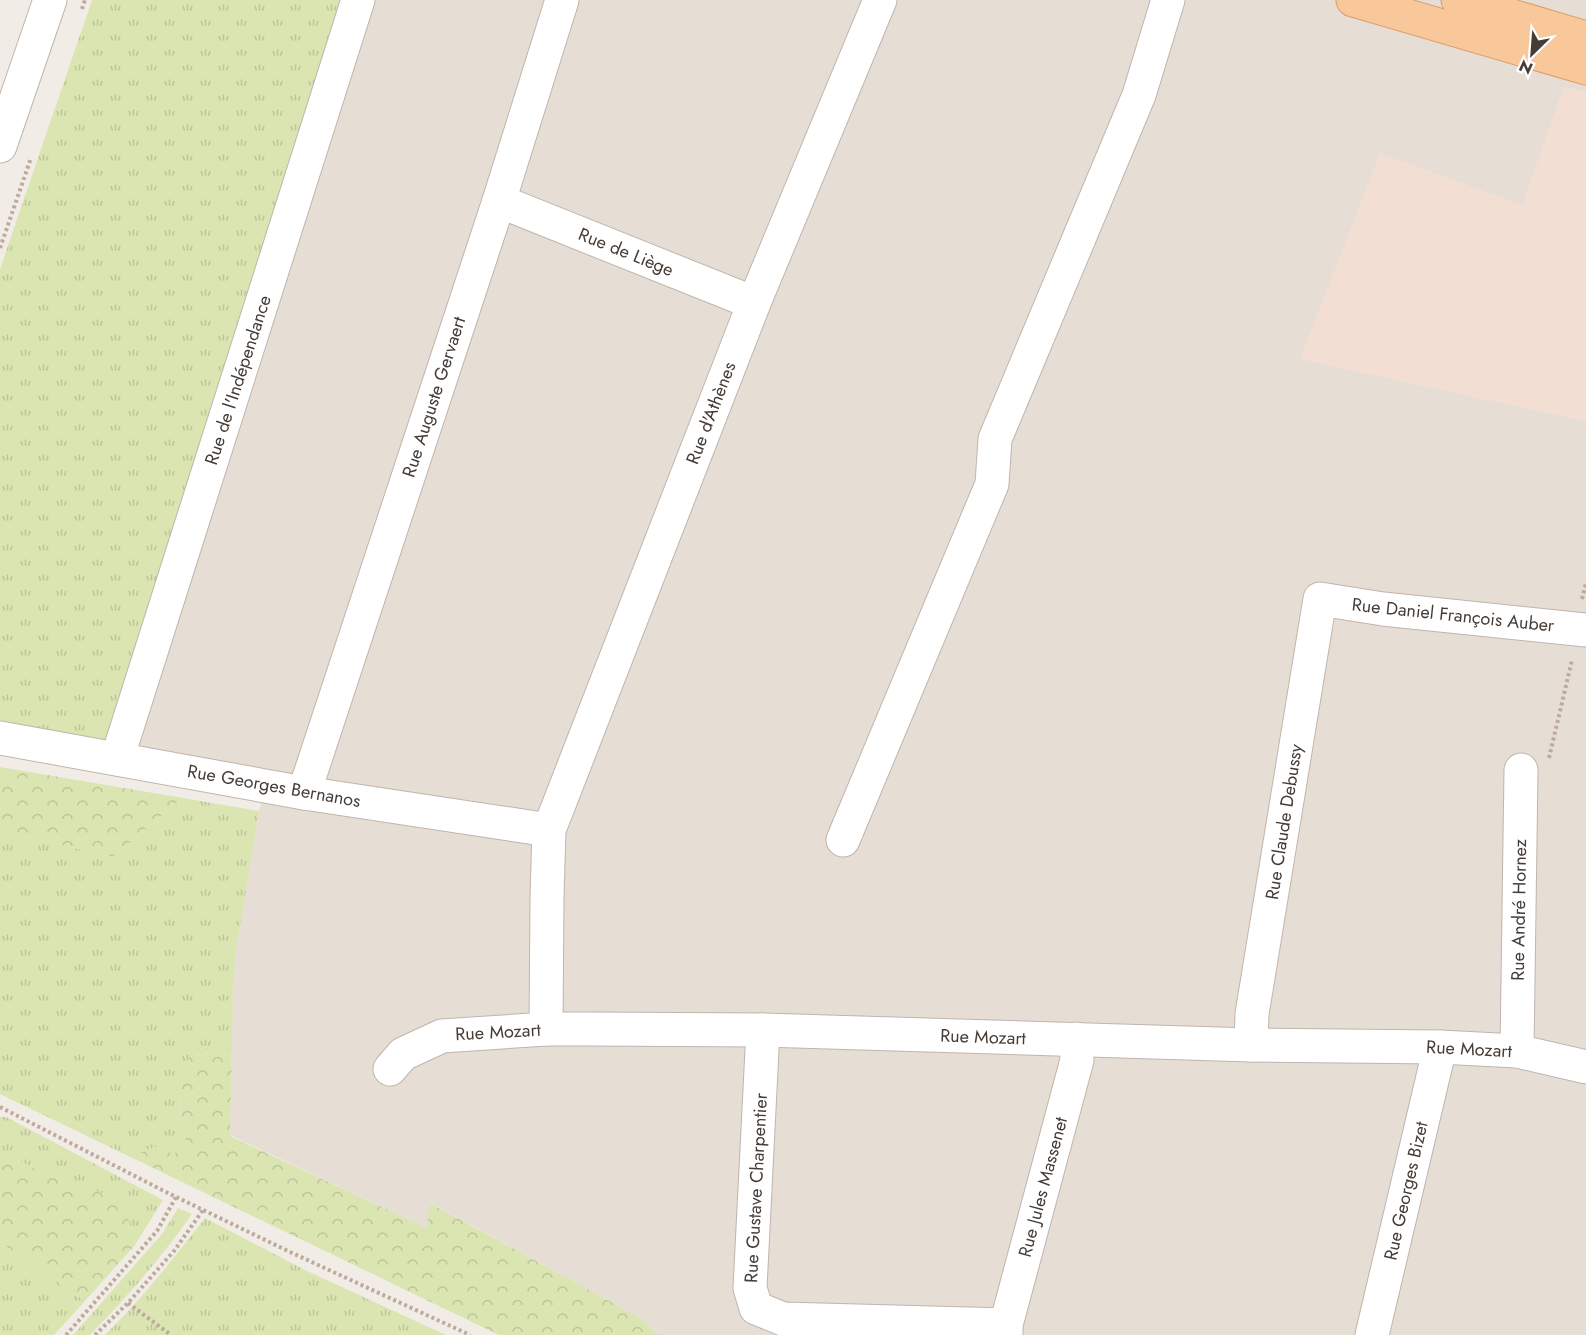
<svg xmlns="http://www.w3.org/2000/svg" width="1586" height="1335" font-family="Jost,sans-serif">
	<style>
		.residential { fill: #e6ddd5 }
		.commercial { fill: #f3ded3 }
		.grass { fill: url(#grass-tufts) }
		.forest { fill: url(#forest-crowns) }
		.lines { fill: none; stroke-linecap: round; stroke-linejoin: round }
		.minor-casing { stroke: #c0b5ad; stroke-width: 35 }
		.major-casing { stroke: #dd9f6b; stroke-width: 35 }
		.path { stroke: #beaa9c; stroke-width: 4; stroke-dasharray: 3 3; stroke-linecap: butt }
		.minor { stroke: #fff; stroke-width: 33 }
		.major { stroke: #f8c79a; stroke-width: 33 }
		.labels { text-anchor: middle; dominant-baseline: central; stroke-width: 4.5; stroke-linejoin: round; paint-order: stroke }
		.street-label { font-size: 18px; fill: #453c36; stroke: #fff }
	</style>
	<defs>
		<pattern id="grass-tufts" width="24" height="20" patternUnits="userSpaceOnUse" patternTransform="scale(1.5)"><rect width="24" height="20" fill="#dae5b2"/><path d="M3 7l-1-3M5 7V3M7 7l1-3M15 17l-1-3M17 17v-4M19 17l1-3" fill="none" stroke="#bcc59a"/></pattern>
		<pattern id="forest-crowns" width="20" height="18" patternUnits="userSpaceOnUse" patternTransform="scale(1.5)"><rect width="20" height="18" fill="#dae5b2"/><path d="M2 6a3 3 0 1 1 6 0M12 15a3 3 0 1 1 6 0" fill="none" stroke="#bcc59a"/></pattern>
	</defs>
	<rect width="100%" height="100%" fill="#f2ece7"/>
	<path class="residential" d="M 358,0 L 1586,0 L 1586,93 L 1564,87 L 1523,205 L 1301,359 L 1586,421 L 1586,1335 L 659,1335 L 639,1317 L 431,1203 L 427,1228 L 230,1135 L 233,993 L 236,952 L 259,811 L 266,786 L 117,759 Z"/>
	<path class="commercial" d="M 1564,87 L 1586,93 L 1586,421 L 1300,359 L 1380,153 L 1522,205 Z"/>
	<g class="grass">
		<path d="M 92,0 L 342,0 L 110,742 L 0,722 L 0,269 Z"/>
		<path d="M 183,798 L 259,811 L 236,952 L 233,993 L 232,1048 L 191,1049 L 181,1087 L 180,1126 L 187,1143 L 174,1154 L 156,1147 L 141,1152 L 143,1161 L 147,1165 L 0,1094 L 0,819 L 20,835 L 112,857 Z"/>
		<path d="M 0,1117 L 6,1117 L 163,1200 L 135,1245 L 123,1198 L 73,1186 L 0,1152 Z"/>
		<path d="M 178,1208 L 192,1214 C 161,1258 127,1297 90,1335 L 73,1335 L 162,1234 Z"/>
		<path d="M 205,1218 L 307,1271 L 446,1335 L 105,1335 C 142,1299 173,1259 205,1218 Z"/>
		<path d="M 0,1242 L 85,1301 L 54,1335 L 0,1335 Z"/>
	</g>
	<g class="forest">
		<path d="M 0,767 L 183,798 L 112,857 L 20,835 L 0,819 Z"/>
		<path d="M 191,1048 L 232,1048 L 230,1136 L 427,1228 L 430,1203 L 639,1317 L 659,1335 L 499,1335 L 147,1165 L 143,1161 L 141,1152 L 156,1147 L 174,1154 L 187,1143 L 180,1126 L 181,1087 Z"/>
		<path d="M 0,1152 L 73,1186 L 123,1198 L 135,1245 L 85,1301 L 0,1242 Z"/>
	</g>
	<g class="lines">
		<defs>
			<g id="minor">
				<path d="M 0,146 L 50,0"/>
				<path d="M 499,201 L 754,303"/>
				<path d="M 0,738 L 304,793 L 549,830"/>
				<path d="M 117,759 L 358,0"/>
				<path d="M 304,793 L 499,201 L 562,0"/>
				<path d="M 843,840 L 992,484 L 995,439 L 1139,95 L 1168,0"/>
				<path d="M 546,1029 L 547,897 L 549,830 L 754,303 L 880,0"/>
				<path d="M 763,1030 L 750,1288 L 756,1308 L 783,1319 L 1006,1325"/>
				<path d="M 1251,1045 L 1252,1014 L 1320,599 L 1383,609 L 1586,630"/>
				<path d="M 1517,1051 L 1521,770"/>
				<path d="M 390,1069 L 403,1054 L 442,1036 L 546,1029 L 591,1029 L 763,1030 L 1251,1045 L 1440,1047 L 1517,1051 L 1586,1067"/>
				<path d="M 1006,1335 L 1006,1325 L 1077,1060 L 1076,1039"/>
				<path d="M 1372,1335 L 1440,1047"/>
			</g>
			<g id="major">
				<path d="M 1353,0 L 1586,68"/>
				<path d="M 1458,0 L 1586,38"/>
			</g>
		</defs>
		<use href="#minor" class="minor-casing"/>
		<use href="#major" class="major-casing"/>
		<g class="path">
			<path d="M 82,9 L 85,0"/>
			<path d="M 0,248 L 31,158"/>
			<path d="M 1582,599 L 1586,583"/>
			<path d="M 1549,758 L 1572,660"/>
			<path d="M 0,1107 L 166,1192 L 290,1252 L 470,1335"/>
			<path d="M 128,1303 L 171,1335"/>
			<path d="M 66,1335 L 157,1231 L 176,1197"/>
			<path d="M 95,1335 L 128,1303 L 174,1251 L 203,1210"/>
		</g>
		<use href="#minor" class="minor"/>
		<use href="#major" class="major"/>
	</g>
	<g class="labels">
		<g class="street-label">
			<text transform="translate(626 252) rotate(22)">Rue de Liège</text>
			<text transform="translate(238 380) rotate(-72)">Rue de l'Indépendance</text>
			<text transform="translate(434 397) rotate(-72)">Rue Auguste Gervaert</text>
			<text transform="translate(711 413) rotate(-69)">Rue d'Athènes</text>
			<text transform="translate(1453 615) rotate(6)">Rue Daniel François Auber</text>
			<text transform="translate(274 786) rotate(10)">Rue Georges Bernanos</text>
			<text transform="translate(1284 822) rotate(-81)">Rue Claude Debussy</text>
			<text transform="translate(1519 910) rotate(-89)">Rue André Hornez</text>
			<text transform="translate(498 1032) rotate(-3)">Rue Mozart</text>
			<text transform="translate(983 1037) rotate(2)">Rue Mozart</text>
			<text transform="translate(1469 1049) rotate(3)">Rue Mozart</text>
			<text transform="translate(1043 1187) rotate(-75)">Rue Jules Massenet</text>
			<text transform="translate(756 1188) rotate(-87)">Rue Gustave Charpentier</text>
			<text transform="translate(1406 1191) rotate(-77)">Rue Georges Bizet</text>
		</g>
	</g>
	<g transform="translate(1532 54) rotate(205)" stroke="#ffffff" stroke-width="4.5" paint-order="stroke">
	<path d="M0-4.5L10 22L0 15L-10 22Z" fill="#453c36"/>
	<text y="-9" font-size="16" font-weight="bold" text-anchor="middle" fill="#453c36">N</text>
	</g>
</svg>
